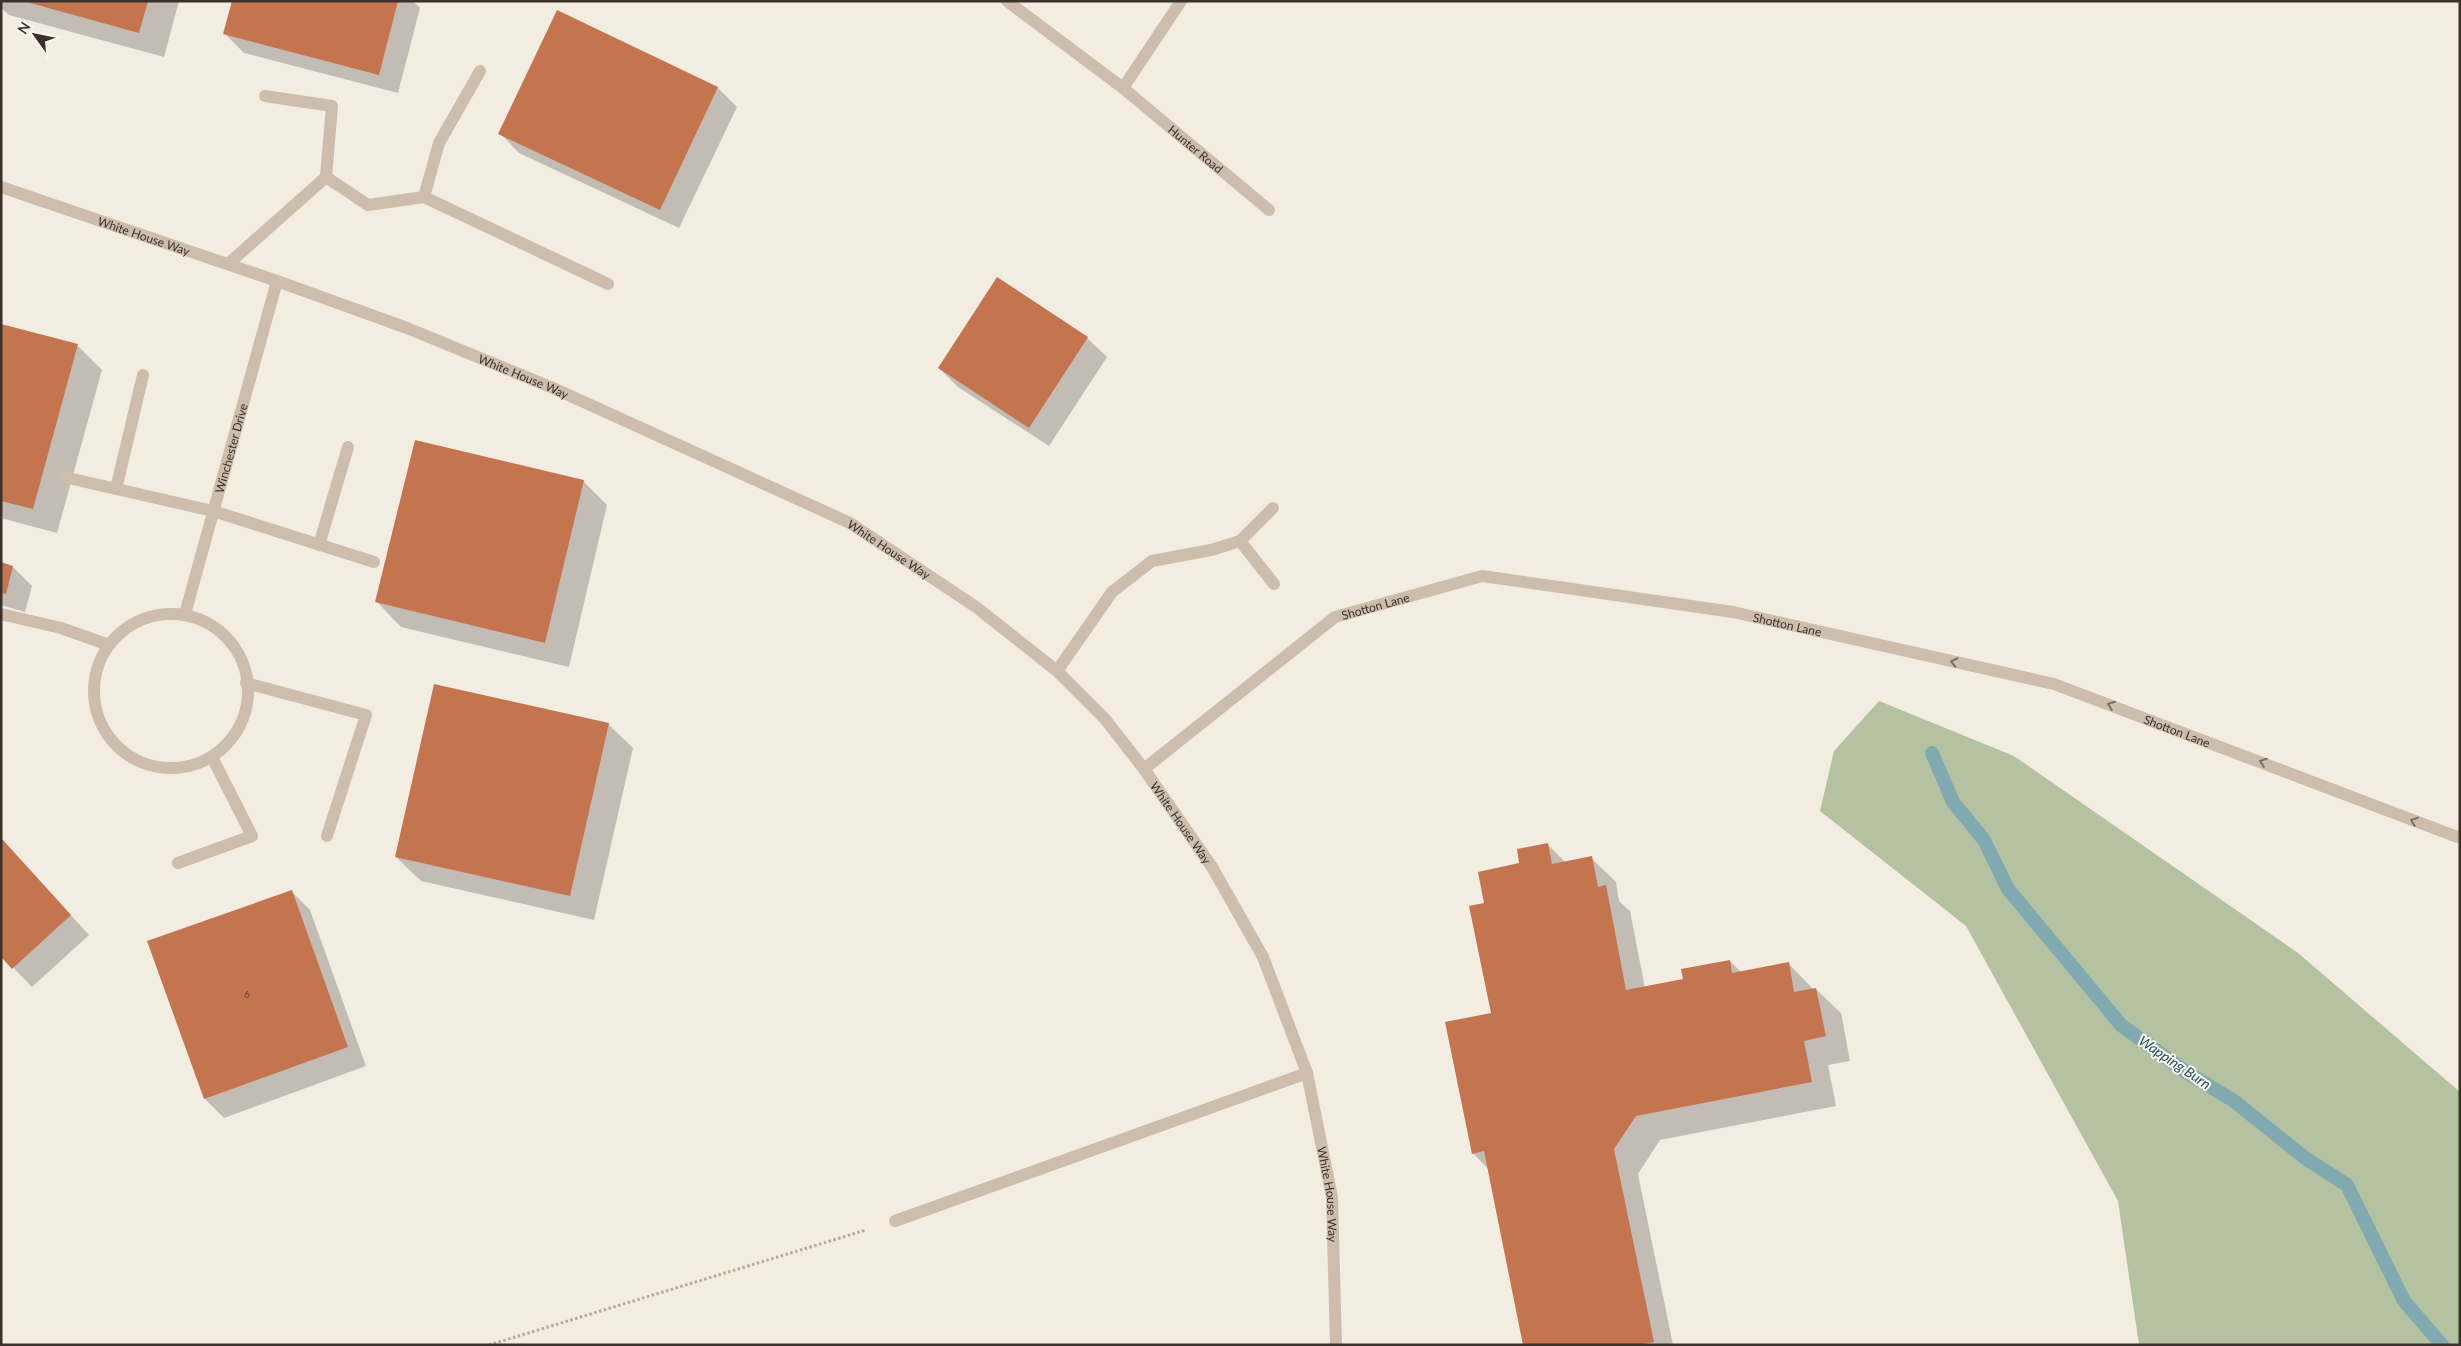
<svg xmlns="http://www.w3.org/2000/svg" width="2461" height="1346" font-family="Lato,sans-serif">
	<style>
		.green { fill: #b4c2a1 }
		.shadow { fill: #0003 }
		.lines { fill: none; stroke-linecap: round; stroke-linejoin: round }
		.stream { stroke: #80aab0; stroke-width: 14 }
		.building { fill: #c4754f }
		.path { stroke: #b7a897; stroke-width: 3; stroke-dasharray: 2.5 2.5; stroke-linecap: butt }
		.lane { stroke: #ccbdad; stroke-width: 12 }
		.street { stroke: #ccbdad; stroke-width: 12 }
		.oneway { stroke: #7c7066 }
		.labels { text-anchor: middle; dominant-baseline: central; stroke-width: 4; stroke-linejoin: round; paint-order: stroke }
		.number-label { font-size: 10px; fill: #5c4234 }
		.street-label { font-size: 12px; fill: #3a312b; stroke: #faf6ee }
		.water-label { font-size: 14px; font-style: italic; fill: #21525b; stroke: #faf6ee }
	</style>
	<rect width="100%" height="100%" fill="#f3ece1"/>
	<path class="green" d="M 1879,701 L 2014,756 L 2298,953 L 2460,1092 L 2460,1345 L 2139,1345 L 2118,1201 L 1966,926 L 1820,811 L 1834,751 Z"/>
	<g class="shadow">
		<path d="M 1,1 L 179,1 L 164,57 L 9,15 L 1,8 Z"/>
		<path d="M 233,1 L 413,1 L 420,8 L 398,93 L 244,53 L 225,34 Z"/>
		<path d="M 718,88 L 737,107 L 679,228 L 519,153 L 500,133 Z"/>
		<path d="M 997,279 L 1087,338 L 1107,357 L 1049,446 L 958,387 L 939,368 Z"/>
		<path d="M 1,325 L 78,346 L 102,370 L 57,533 L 1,518 Z"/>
		<path d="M 583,481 L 607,505 L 569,667 L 401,627 L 377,602 Z"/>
		<path d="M 1,564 L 13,567 L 32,586 L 25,612 L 1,605 Z"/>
		<path d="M 608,724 L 633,748 L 594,920 L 421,881 L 396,857 Z"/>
		<path d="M 1,838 L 89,935 L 32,987 L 1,955 Z"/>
		<path d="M 1547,844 L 1566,863 L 1591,858 L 1616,882 L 1619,901 L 1630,911 L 1645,988 L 1684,980 L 1730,961 L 1741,972 L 1788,963 L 1813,989 L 1816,989 L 1841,1013 L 1850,1061 L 1828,1065 L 1836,1106 L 1660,1140 L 1638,1174 L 1673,1345 L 1525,1345 L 1489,1170 L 1473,1153 L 1492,1014 L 1486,904 L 1521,864 Z"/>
		<path d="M 291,891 L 310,910 L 366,1066 L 224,1118 L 205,1099 Z"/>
	</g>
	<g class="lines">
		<path class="stream" d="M 1932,753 L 1953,802 L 1984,840 L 2008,889 L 2121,1025 L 2183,1070 L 2234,1101 L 2305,1158 L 2347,1185 L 2404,1301 L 2442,1345"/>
	</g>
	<g class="building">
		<path d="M 23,1 L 148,1 L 139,33 Z"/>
		<path d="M 232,1 L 398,1 L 379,75 L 223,34 Z"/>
		<path d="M 557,10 L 718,87 L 660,210 L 498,134 Z"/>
		<path d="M 997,277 L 1088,337 L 1029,428 L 938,368 Z"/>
		<path d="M 1,324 L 78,344 L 33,509 L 1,501 Z"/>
		<path d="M 415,440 L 584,480 L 545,643 L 375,602 Z"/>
		<path d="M 1,562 L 13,566 L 6,594 L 1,593 Z"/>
		<path d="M 434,684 L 609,723 L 570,896 L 395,857 Z"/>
		<path d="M 1,838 L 71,915 L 12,969 L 1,957 Z"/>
		<path d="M 1548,843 L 1552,864 L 1592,856 L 1598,887 L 1606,885 L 1626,990 L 1683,979 L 1681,969 L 1730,960 L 1732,973 L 1789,962 L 1794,992 L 1816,988 L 1826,1036 L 1804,1041 L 1812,1082 L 1636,1116 L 1614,1149 L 1654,1342 L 1639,1345 L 1523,1345 L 1484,1151 L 1472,1154 L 1445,1022 L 1491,1013 L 1469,906 L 1484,903 L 1478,872 L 1519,863 L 1517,849 Z"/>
		<path d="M 292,890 L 348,1047 L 204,1099 L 147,941 Z"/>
	</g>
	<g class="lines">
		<path class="path" d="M 489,1345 L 866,1230"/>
		<g class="lane">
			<path d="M 265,96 L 332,106 L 326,177 L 368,205 L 424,197 L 439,143 L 480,71"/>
			<path d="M 424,197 L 608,284"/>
			<path d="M 228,264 L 326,177"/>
			<path d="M 64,477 L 213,511 L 374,562"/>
			<path d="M 116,489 L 143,375"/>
			<path d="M 1240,541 L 1274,584"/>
			<path d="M 319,545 L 348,447"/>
			<circle cx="171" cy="691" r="77"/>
			<path d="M 1,614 L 61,628 L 109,645"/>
			<path id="s1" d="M 185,614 L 277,281"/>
			<path d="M 1057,671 L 1112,592 L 1152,561 L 1211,550 L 1240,541 L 1273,508"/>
			<path d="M 246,683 L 366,715 L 327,836"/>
			<path d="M 178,863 L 252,836 L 212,757"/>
		</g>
		<g class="street">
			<path id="s2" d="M 1007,1 L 1123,88 L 1269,210"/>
			<path d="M 1123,88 L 1181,1"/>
			<path id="s3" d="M 1,187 L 277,281 L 407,328 L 553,388 L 850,523 L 976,607 L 1057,671 L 1105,719 L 1144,769 L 1212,867 L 1263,957 L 1307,1073 L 1332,1197 L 1336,1345"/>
			<path id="s4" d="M 1144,769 L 1335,617 L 1482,576 L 1733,612 L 2054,684 L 2460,838"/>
			<path d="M 895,1221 L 1307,1073"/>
		</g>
	</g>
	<defs><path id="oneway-chevron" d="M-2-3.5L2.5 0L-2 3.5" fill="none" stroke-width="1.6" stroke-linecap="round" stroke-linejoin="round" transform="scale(1.25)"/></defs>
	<g class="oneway">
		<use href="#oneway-chevron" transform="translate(1954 662) rotate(-167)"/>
		<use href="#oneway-chevron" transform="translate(2111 705) rotate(-159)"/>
		<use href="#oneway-chevron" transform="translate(2263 762) rotate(-159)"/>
		<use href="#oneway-chevron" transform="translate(2414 821) rotate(-159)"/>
	</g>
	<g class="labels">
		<g class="number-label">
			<text x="247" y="994">6</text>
		</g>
		<g class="street-label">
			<text stroke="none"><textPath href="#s2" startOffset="240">Hunter Road</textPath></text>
			<text stroke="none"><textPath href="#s3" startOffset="151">White House Way</textPath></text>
			<text stroke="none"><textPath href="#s3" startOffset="556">White House Way</textPath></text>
			<text stroke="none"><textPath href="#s1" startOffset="172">Winchester Drive</textPath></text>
			<text stroke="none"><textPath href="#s3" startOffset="961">White House Way</textPath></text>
			<text stroke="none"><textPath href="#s4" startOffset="286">Shotton Lane</textPath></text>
			<text stroke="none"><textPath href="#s4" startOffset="706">Shotton Lane</textPath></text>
			<text stroke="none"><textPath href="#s4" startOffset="1111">Shotton Lane</textPath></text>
			<text stroke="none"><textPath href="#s3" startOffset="1365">White House Way</textPath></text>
			<text stroke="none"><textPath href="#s3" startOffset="1770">White House Way</textPath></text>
		</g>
		<g class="water-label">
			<text transform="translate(2175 1062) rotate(34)">Wapping Burn</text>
		</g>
	</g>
	<rect width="2461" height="1346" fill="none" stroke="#3a312b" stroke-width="5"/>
	<g transform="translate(35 35) rotate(303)" stroke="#faf6ee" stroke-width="4" paint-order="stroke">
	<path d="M0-4L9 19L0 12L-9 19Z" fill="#3a312b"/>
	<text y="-8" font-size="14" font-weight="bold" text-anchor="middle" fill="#3a312b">N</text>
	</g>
</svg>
